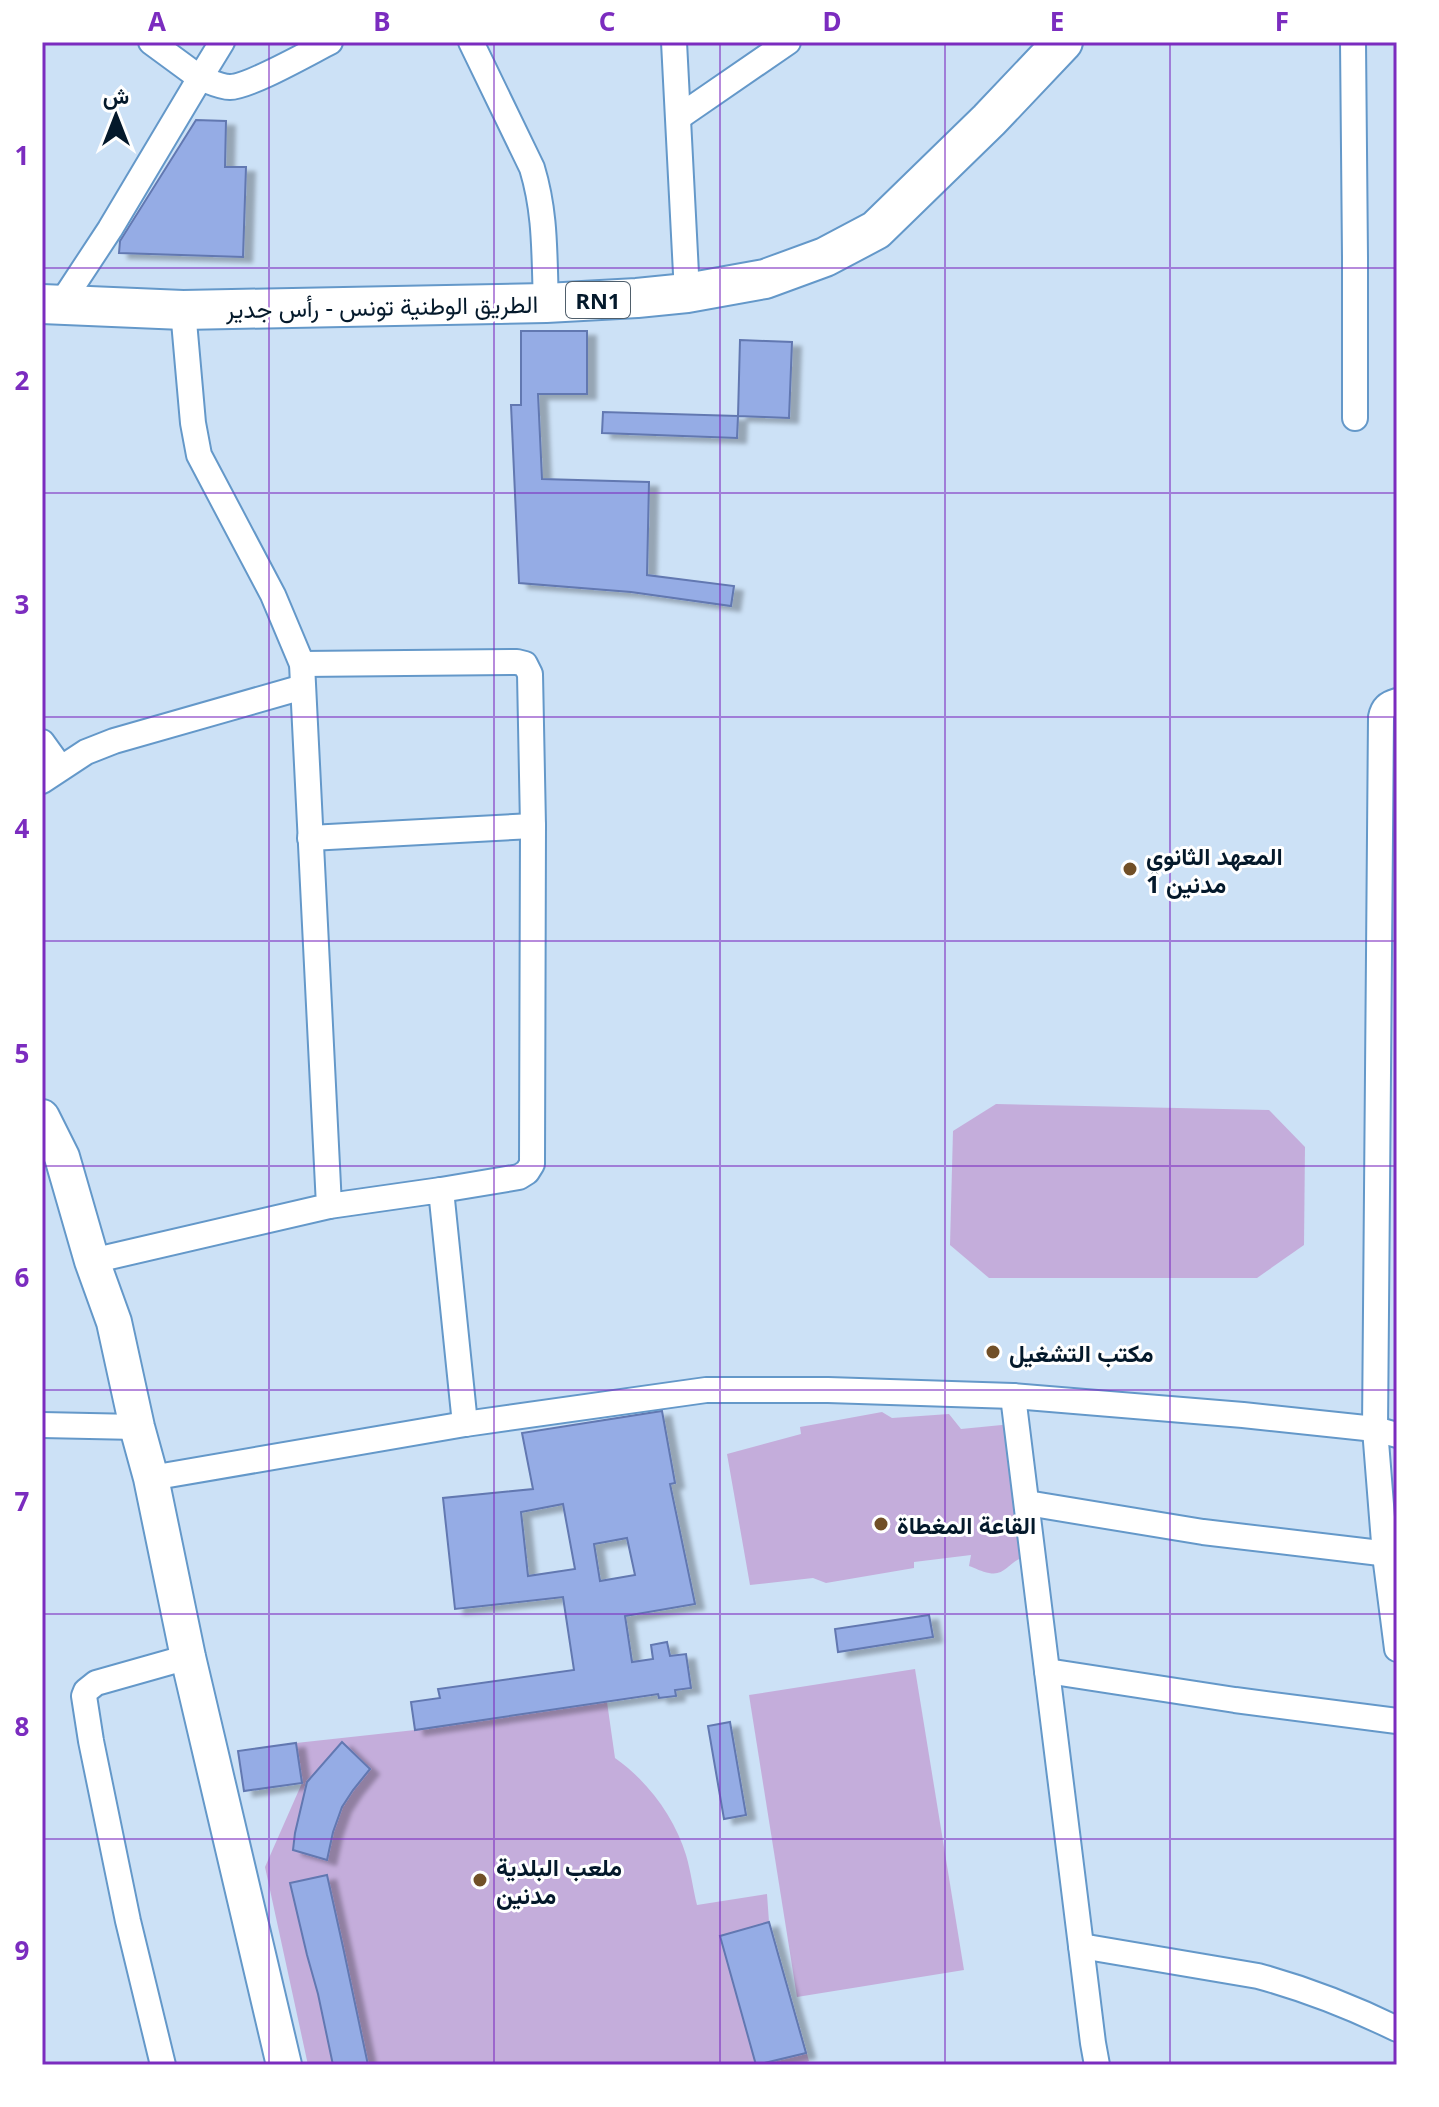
<svg xmlns="http://www.w3.org/2000/svg" width="1439" height="2107" font-family="'Noto Sans',Vazirmatn,sans-serif">
	<style>
		.green { fill: #c4addb }
		.building { fill: #95ace5; stroke: #6278b1; stroke-width: 2; fill-rule: evenodd; filter: url(#shadow) }
		.lines { fill: none; stroke-linecap: round; stroke-linejoin: round }
		.street-casing { stroke: #6498c9; stroke-width: 28 }
		.secondary-casing { stroke: #6498c9; stroke-width: 38 }
		.primary-casing { stroke: #6498c9; stroke-width: 42 }
		.street { stroke: #fff; stroke-width: 24 }
		.secondary { stroke: #fff; stroke-width: 34 }
		.primary { stroke: #fff; stroke-width: 38 }
		.grid { fill: none; stroke: #7b2cbf; stroke-width: 2; stroke-opacity: 0.55 }
		.poi-dot { fill: #714f27; stroke: #fff; stroke-width: 3 }
		.labels { text-anchor: middle; dominant-baseline: central; stroke-width: 6; stroke-linejoin: round; paint-order: stroke }
		.shield { fill: #fff; stroke: #4f5e6b; stroke-width: 2 }
		.shield-label { font-size: 22px; font-weight: bold; fill: #04192b }
		.street-label { font-size: 24px; fill: #04192b; stroke: #fff }
		.poi-label { font-size: 24px; font-weight: bold; fill: #04192b; stroke: #fff; text-anchor: start }
		.neatline { fill: none; stroke: #7b2cbf; stroke-width: 3 }
		.grid-label { font-size: 26px; text-anchor: middle; font-weight: bold; fill: #7b2cbf }
	</style>
	<defs>
		<filter id="shadow"><feDropShadow dx="9" dy="5" stdDeviation="2" flood-color="#0004"/></filter>
	</defs>
	<rect width="100%" height="100%" fill="#cce1f6"/>
	<g class="green">
		<path d="M 996,1104 L 1269,1110 L 1305,1147 L 1304,1245 L 1257,1278 L 989,1278 L 950,1245 L 953,1131 Z"/>
		<path d="M 882,1412 L 892,1418 L 949,1414 L 961,1429 L 1012,1424 L 1026,1557 C 1010,1559 1006,1577 989,1573 C 982,1572 975,1568 969,1566 L 971,1555 L 914,1562 L 914,1568 L 826,1583 L 813,1578 L 750,1585 L 727,1454 L 801,1434 L 800,1427 Z"/>
		<path d="M 915,1669 L 964,1970 L 797,1997 L 749,1695 Z"/>
		<path d="M 607,1702 L 615,1758 C 647,1780 675,1818 686,1855 C 691,1872 693,1889 697,1905 L 767,1894 L 769,1922 L 809,2061 L 800,2065 L 308,2065 L 265,1867 L 302,1783 L 296,1743 L 415,1730 Z"/>
	</g>
	<g class="building">
		<path d="M 196,120 L 226,121 L 225,167 L 246,167 L 243,257 L 119,253 L 120,241 Z"/>
		<path d="M 521,331 L 587,331 L 587,394 L 538,394 L 542,479 L 649,482 L 647,575 L 734,586 L 731,606 L 631,592 L 519,583 L 511,405 L 521,405 Z"/>
		<path d="M 740,340 L 792,342 L 789,418 L 738,416 L 737,438 L 602,433 L 603,412 L 738,416 Z"/>
		<path d="M 662,1411 L 675,1483 L 670,1484 L 695,1604 L 625,1616 L 632,1662 L 653,1659 L 651,1645 L 667,1642 L 670,1656 L 686,1654 L 691,1688 L 675,1690 L 676,1696 L 659,1698 L 658,1694 L 415,1730 L 411,1702 L 440,1698 L 438,1689 L 574,1670 L 563,1597 L 455,1609 L 443,1498 L 533,1489 L 522,1433 ZM 563,1504 L 575,1569 L 528,1576 L 521,1512 ZM 627,1538 L 635,1575 L 600,1581 L 594,1544 Z"/>
		<path d="M 929,1615 L 933,1637 L 838,1652 L 835,1629 Z"/>
		<path d="M 730,1722 L 746,1815 L 724,1819 L 708,1726 Z"/>
		<path d="M 342,1742 L 370,1769 L 353,1790 L 342,1807 L 333,1832 L 327,1860 L 293,1850 L 295,1833 L 307,1782 Z"/>
		<path d="M 296,1743 L 302,1783 L 244,1791 L 238,1751 Z"/>
		<path d="M 327,1875 L 343,1947 L 368,2065 L 333,2065 L 318,1994 L 307,1955 L 290,1883 Z"/>
		<path d="M 769,1922 L 806,2053 L 756,2065 L 720,1936 Z"/>
	</g>
	<g class="lines">
		<defs>
			<g id="street">
				<path d="M 222,42 L 200,78 C 209,81 220,87 230,87 C 249,87 310,52 330,42"/>
				<path d="M 471,42 L 532,168 C 546,214 544,255 546,303"/>
				<path d="M 674,42 L 687,293"/>
				<path d="M 1353,42 L 1355,257 L 1355,418"/>
				<path d="M 679,117 L 788,42"/>
				<path d="M 60,305 L 110,229 L 200,78 L 151,42"/>
				<path d="M 302,664 L 517,662 L 525,664 L 530,674 L 533,826 L 532,1164 L 527,1172 L 519,1177 L 441,1190"/>
				<path d="M 1397,701 C 1387,704 1383,707 1381,717 L 1375,1429 L 1385,1555 L 1397,1649"/>
				<path d="M 42,742 L 60,767"/>
				<path d="M 42,781 L 86,752 L 114,741 L 303,687"/>
				<path d="M 310,838 L 533,826"/>
				<path d="M 329,1206 L 441,1190 L 465,1424"/>
				<path d="M 92,1261 L 329,1206 L 302,664 L 273,595 L 199,455 L 193,423 L 183,310"/>
				<path d="M 1013,1396 L 1093,2043 L 1097,2065"/>
				<path d="M 42,1425 L 137,1427"/>
				<path d="M 151,1478 L 465,1424 L 706,1390 L 828,1390 L 1013,1396 L 1243,1415 L 1375,1429 L 1397,1435"/>
				<path d="M 1027,1503 L 1203,1532 L 1397,1555"/>
				<path d="M 1047,1671 L 1235,1700 L 1397,1721"/>
				<path d="M 1081,1946 L 1258,1976 C 1306,1989 1352,2007 1397,2029"/>
				<path d="M 163,2065 L 128,1921 L 91,1741 L 84,1696 L 86,1691 L 96,1683 L 188,1657"/>
			</g>
			<path id="secondary" d="M 42,1117 L 62,1157 L 92,1261 L 114,1322 L 137,1427 L 151,1478 L 188,1657 L 284,2065"/>
			<path id="primary" d="M 42,304 L 183,310 L 546,303 L 637,298 L 687,293 L 765,279 L 825,257 L 876,230 L 989,120 L 1063,42"/>
		</defs>
		<use href="#street" class="street-casing"/>
		<use href="#secondary" class="secondary-casing"/>
		<use href="#primary" class="primary-casing"/>
		<use href="#street" class="street"/>
		<use href="#secondary" class="secondary"/>
		<use href="#primary" class="primary"/>
	</g>
	<path class="grid" d="M 269,42 L 269,2065M 494,42 L 494,2065M 720,42 L 720,2065M 945,42 L 945,2065M 1170,42 L 1170,2065M 42,268 L 1397,268M 42,493 L 1397,493M 42,717 L 1397,717M 42,941 L 1397,941M 42,1166 L 1397,1166M 42,1390 L 1397,1390M 42,1614 L 1397,1614M 42,1839 L 1397,1839"/>
	<g class="poi-dot">
		<circle cx="1130" cy="869" r="8"/>
		<circle cx="993" cy="1352" r="8"/>
		<circle cx="881" cy="1524" r="8"/>
		<circle cx="480" cy="1880" r="8"/>
	</g>
	<g class="labels">
		<rect class="shield" x="566" y="282" width="64" height="36" rx="6"/>
		<g class="shield-label">
			<text x="598" y="300">RN1</text>
		</g>
		<g class="street-label">
			<text transform="translate(382 306) rotate(-1)">الطريق الوطنية تونس - رأس جدير</text>
		</g>
		<g class="poi-label">
			<text x="1146" y="855">المعهد الثانوي<tspan x="1146" dy="28">مدنين 1</tspan></text>
			<text x="1009" y="1352">مكتب التشغيل</text>
			<text x="897" y="1524">القاعة المغطاة</text>
			<text x="496" y="1866">ملعب البلدية<tspan x="496" dy="28">مدنين</tspan></text>
		</g>
	</g>
	<rect width="1439" height="2107" fill="none" stroke="#ffffff" stroke-width="88"/>
	<g transform="translate(116 116)" stroke="#ffffff" stroke-width="6" paint-order="stroke">
	<path d="M0-6L14 30L0 20L-14 30Z" fill="#04192b"/>
	<text y="-12" font-size="22" font-weight="bold" text-anchor="middle" fill="#04192b">ش</text>
	</g>
	<rect x="44" y="44" width="1351" height="2019" class="neatline"/>
	<g class="grid-label">
		<text x="157" y="31">A</text>
		<text x="382" y="31">B</text>
		<text x="607" y="31">C</text>
		<text x="832" y="31">D</text>
		<text x="1057" y="31">E</text>
		<text x="1282" y="31">F</text>
		<text x="22" y="165">1</text>
		<text x="22" y="390">2</text>
		<text x="22" y="614">3</text>
		<text x="22" y="838">4</text>
		<text x="22" y="1063">5</text>
		<text x="22" y="1287">6</text>
		<text x="22" y="1511">7</text>
		<text x="22" y="1736">8</text>
		<text x="22" y="1960">9</text>
	</g>
</svg>
